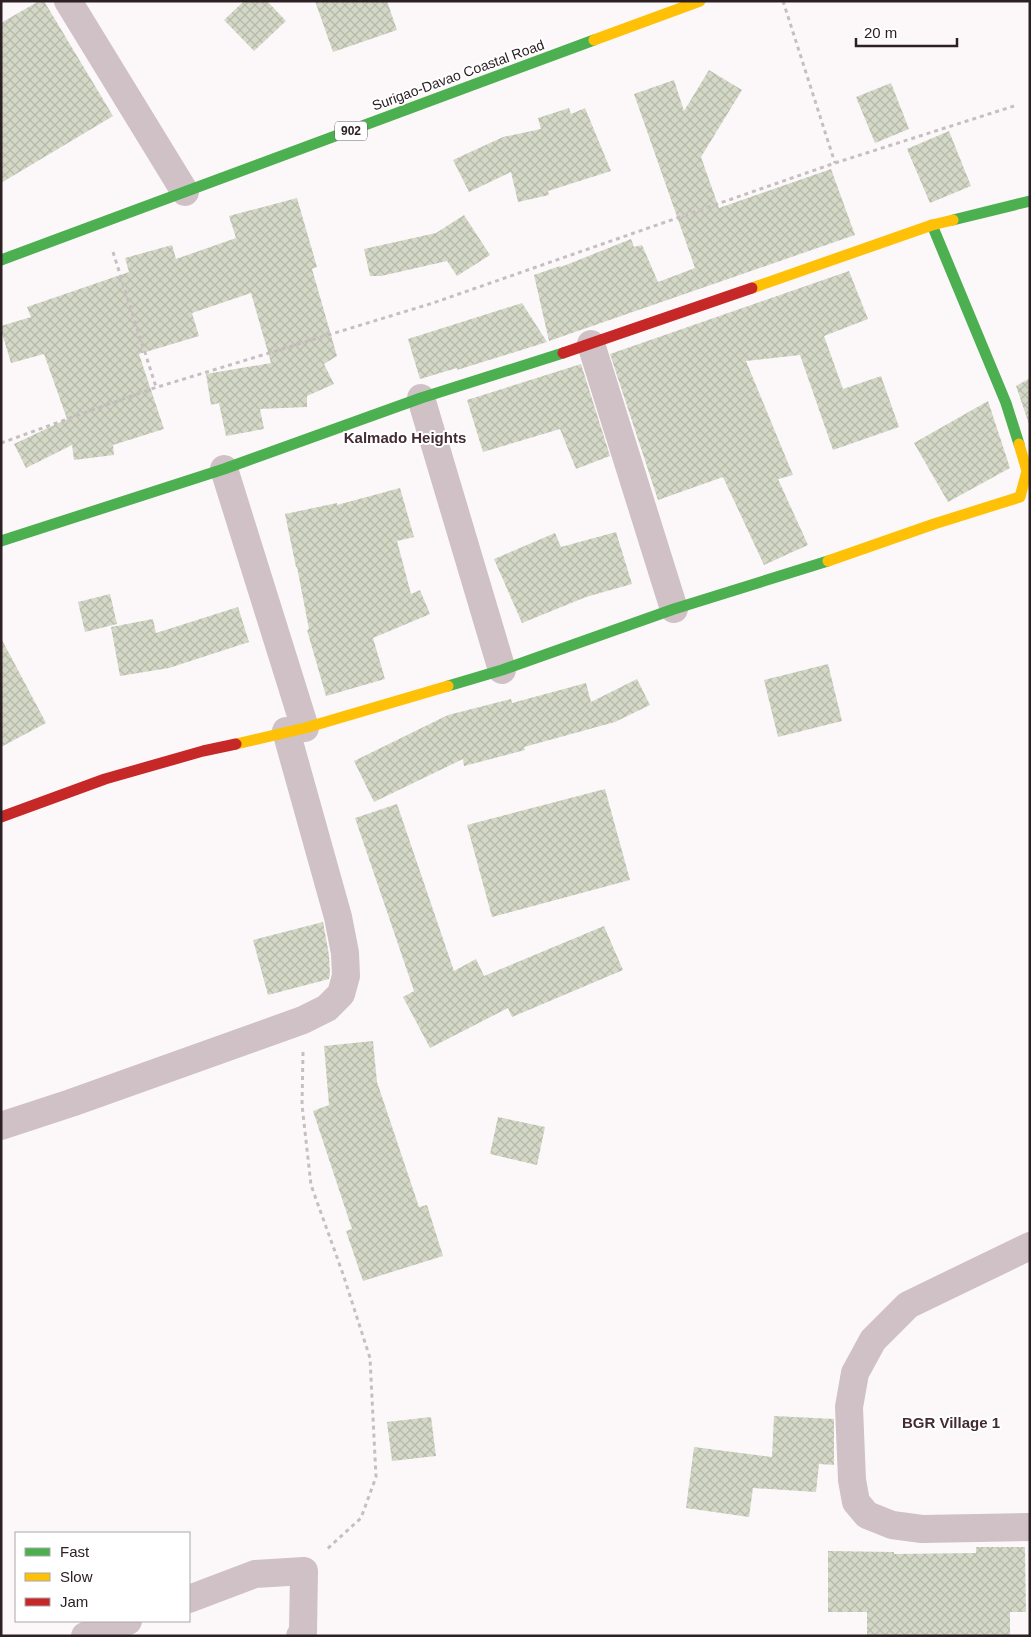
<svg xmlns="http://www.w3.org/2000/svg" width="1031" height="1637" font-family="Helvetica,sans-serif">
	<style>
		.building { fill: url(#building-cross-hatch) }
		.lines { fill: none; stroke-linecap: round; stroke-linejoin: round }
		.path { stroke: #c7bec1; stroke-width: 3; stroke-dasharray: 4 4; stroke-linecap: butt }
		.street { stroke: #cfc1c5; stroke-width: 28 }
		.fast { stroke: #4caf50; stroke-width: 11 }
		.slow { stroke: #ffc107; stroke-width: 11 }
		.jam { stroke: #c62828; stroke-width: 11 }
		.labels { text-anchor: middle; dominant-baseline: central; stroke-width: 4; stroke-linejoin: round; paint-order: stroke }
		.shield { fill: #fff; stroke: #6b6366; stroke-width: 1 }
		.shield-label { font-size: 12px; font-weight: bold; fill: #2c2024 }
		.street-label { font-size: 14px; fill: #2c2024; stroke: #fff }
		.neighbourhood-label { font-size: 15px; font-weight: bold; fill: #432b33; stroke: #fff }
	</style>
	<defs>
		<pattern id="building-cross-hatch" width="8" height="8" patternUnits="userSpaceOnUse" patternTransform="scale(1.25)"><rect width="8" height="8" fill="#d4d8c6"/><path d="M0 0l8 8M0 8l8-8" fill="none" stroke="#b6b9aa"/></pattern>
	</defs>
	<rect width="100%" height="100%" fill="#fcf8fa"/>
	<g class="building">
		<path d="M 39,1 L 44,1 L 113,116 L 1,183 L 1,23 Z"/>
		<path d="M 244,1 L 267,1 L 286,21 L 254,51 L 224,20 Z"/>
		<path d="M 315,1 L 387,1 L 397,30 L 333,52 Z"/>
		<path d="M 709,70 L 742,90 L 701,157 L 719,208 L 831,169 L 855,235 L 549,341 L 534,275 L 560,266 L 561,267 L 631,239 L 634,247 L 642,245 L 658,282 L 695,268 L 634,94 L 674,80 L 684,111 Z"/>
		<path d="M 891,83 L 909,129 L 875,143 L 856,97 Z"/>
		<path d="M 569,108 L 571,114 L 585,108 L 611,171 L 548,191 L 549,195 L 518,202 L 511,172 L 469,192 L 453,160 L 503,137 L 541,129 L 538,118 Z"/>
		<path d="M 949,131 L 971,186 L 930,203 L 907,149 Z"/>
		<path d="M 297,198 L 317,267 L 312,269 L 337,356 L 324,364 L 334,384 L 307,396 L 307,407 L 260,409 L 264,429 L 226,436 L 219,403 L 211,405 L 206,374 L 271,363 L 251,293 L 192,313 L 199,336 L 139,354 L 164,429 L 113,445 L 114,455 L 74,460 L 72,445 L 26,468 L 14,444 L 67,419 L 44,354 L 11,363 L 1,330 L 1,326 L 31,317 L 27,307 L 129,272 L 125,258 L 172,245 L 176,259 L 236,238 L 229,216 Z"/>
		<path d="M 464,215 L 490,255 L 457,276 L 447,261 L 381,276 L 370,276 L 364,249 L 436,233 Z"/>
		<path d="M 849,271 L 868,319 L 824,336 L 843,389 L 881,376 L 899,427 L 833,450 L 800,355 L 746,361 L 793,475 L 778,479 L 808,545 L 764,565 L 723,477 L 658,500 L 610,354 Z"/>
		<path d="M 522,303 L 547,342 L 457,370 L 457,368 L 420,379 L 408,339 Z"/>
		<path d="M 581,364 L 610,456 L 576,469 L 560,429 L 483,452 L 467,400 Z"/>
		<path d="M 1030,378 L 1030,427 L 1016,386 Z"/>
		<path d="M 988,401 L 1010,468 L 948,502 L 914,443 Z"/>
		<path d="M 400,488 L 414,537 L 397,541 L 411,594 L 420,590 L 430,614 L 373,638 L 385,679 L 326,696 L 307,630 L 309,629 L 297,567 L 296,567 L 285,514 L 337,503 L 337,505 Z"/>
		<path d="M 616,532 L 632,584 L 586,597 L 522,623 L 494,559 L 555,533 L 561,547 Z"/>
		<path d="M 110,594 L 117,624 L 85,632 L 78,602 Z"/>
		<path d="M 238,607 L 249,642 L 169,668 L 120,676 L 111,627 L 153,619 L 156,633 Z"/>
		<path d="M 1,638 L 46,723 L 1,747 Z"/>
		<path d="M 828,664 L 842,721 L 778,737 L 764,680 Z"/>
		<path d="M 637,679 L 650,705 L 615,722 L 524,747 L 525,750 L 464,766 L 463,759 L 374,802 L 354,761 L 448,715 L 511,699 L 512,703 L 586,683 L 591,702 Z"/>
		<path d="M 605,789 L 630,880 L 492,917 L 467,825 Z"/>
		<path d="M 397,804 L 454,971 L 476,959 L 484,976 L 604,926 L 623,970 L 512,1017 L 508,1008 L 430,1048 L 403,997 L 414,991 L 355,818 Z"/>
		<path d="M 323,922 L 329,955 L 330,974 L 329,979 L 268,995 L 253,940 Z"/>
		<path d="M 373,1041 L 377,1082 L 419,1207 L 427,1205 L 443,1256 L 363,1281 L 346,1231 L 352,1229 L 313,1111 L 329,1105 L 324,1046 Z"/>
		<path d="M 498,1117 L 545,1127 L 537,1165 L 490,1154 Z"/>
		<path d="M 774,1416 L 834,1419 L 834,1465 L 819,1464 L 816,1492 L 753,1488 L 749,1517 L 686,1508 L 694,1447 L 772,1457 Z"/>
		<path d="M 431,1417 L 436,1456 L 392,1461 L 387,1422 Z"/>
		<path d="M 976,1547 L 1025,1547 L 1026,1612 L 1010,1612 L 1010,1636 L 867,1636 L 867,1612 L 828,1612 L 828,1551 L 894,1552 L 894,1554 L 976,1553 Z"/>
	</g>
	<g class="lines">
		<g class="path">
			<path d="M 783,1 L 835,163"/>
			<path d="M 113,252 L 156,387"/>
			<path d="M 1,443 L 151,389 L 433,303 L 835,163 L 1014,106"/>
			<path d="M 303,1052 L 302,1105 L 311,1185 L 343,1274 L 370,1358 L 376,1477 L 361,1518 L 326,1550"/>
		</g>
		<g class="street">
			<path d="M 68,1 L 185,192"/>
			<path d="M 591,344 L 674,609"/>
			<path d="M 421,398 L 502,670"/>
			<path d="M 224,469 L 305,728"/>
			<path d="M 1,1126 L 71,1103 L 303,1020 L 327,1008 L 341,994 L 346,976 L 345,953 L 338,917 L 286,731"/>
			<path d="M 1030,1246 L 908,1305 L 873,1340 L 855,1373 L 849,1407 L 852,1480 L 856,1502 L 867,1515 L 892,1525 L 922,1529 L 1030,1527"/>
			<path d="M 189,1599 L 255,1574 L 304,1571 L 303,1632 L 300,1636"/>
			<path d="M 85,1636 L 128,1621"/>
		</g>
		<g class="fast">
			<path d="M 953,220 L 1030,201"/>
			<path d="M 932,225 L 1006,403 L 1019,444"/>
			<path d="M 1,260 L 594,40"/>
			<path d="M 1,541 L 224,469 L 421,398 L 563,353"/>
			<path d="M 448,686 L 502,670 L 674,609 L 828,561"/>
		</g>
		<g class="slow">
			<path d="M 594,40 L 700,1"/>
			<path d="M 752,288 L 932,225 L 953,220"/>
			<path d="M 828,561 L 934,524 L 1020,497 L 1027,471 L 1019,444"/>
			<path d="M 236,744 L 305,728 L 448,686"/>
		</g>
		<g class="jam">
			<path d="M 563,353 L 752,288"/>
			<path d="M 1,817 L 105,779 L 203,751 L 236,744"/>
		</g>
	</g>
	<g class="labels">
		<rect class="shield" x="335" y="121.5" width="32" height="19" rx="4"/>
		<g class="shield-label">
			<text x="351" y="131">902</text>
		</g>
		<g class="street-label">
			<text transform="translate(458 75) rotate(-20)">Surigao-Davao Coastal Road</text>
		</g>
		<g class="neighbourhood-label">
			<text x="405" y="437">Kalmado Heights</text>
			<text x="951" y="1422">BGR Village 1</text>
		</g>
	</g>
	<rect width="1031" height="1637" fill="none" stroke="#2c2024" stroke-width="5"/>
	<rect x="15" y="1532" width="175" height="90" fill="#ffffff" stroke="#aba6a7"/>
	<rect x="25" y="1548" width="25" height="8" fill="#4caf50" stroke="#aba6a7"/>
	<text x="60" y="1557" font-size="15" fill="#2c2024">Fast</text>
	<rect x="25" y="1573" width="25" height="8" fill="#ffc107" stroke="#aba6a7"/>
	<text x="60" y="1582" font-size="15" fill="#2c2024">Slow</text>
	<rect x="25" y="1598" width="25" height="8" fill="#c62828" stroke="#aba6a7"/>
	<text x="60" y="1607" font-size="15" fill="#2c2024">Jam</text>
	<path d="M856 38v8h101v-8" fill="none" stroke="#2c2024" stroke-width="2.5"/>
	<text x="864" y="38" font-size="15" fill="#2c2024" stroke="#ffffff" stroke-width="4" paint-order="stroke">20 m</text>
</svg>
